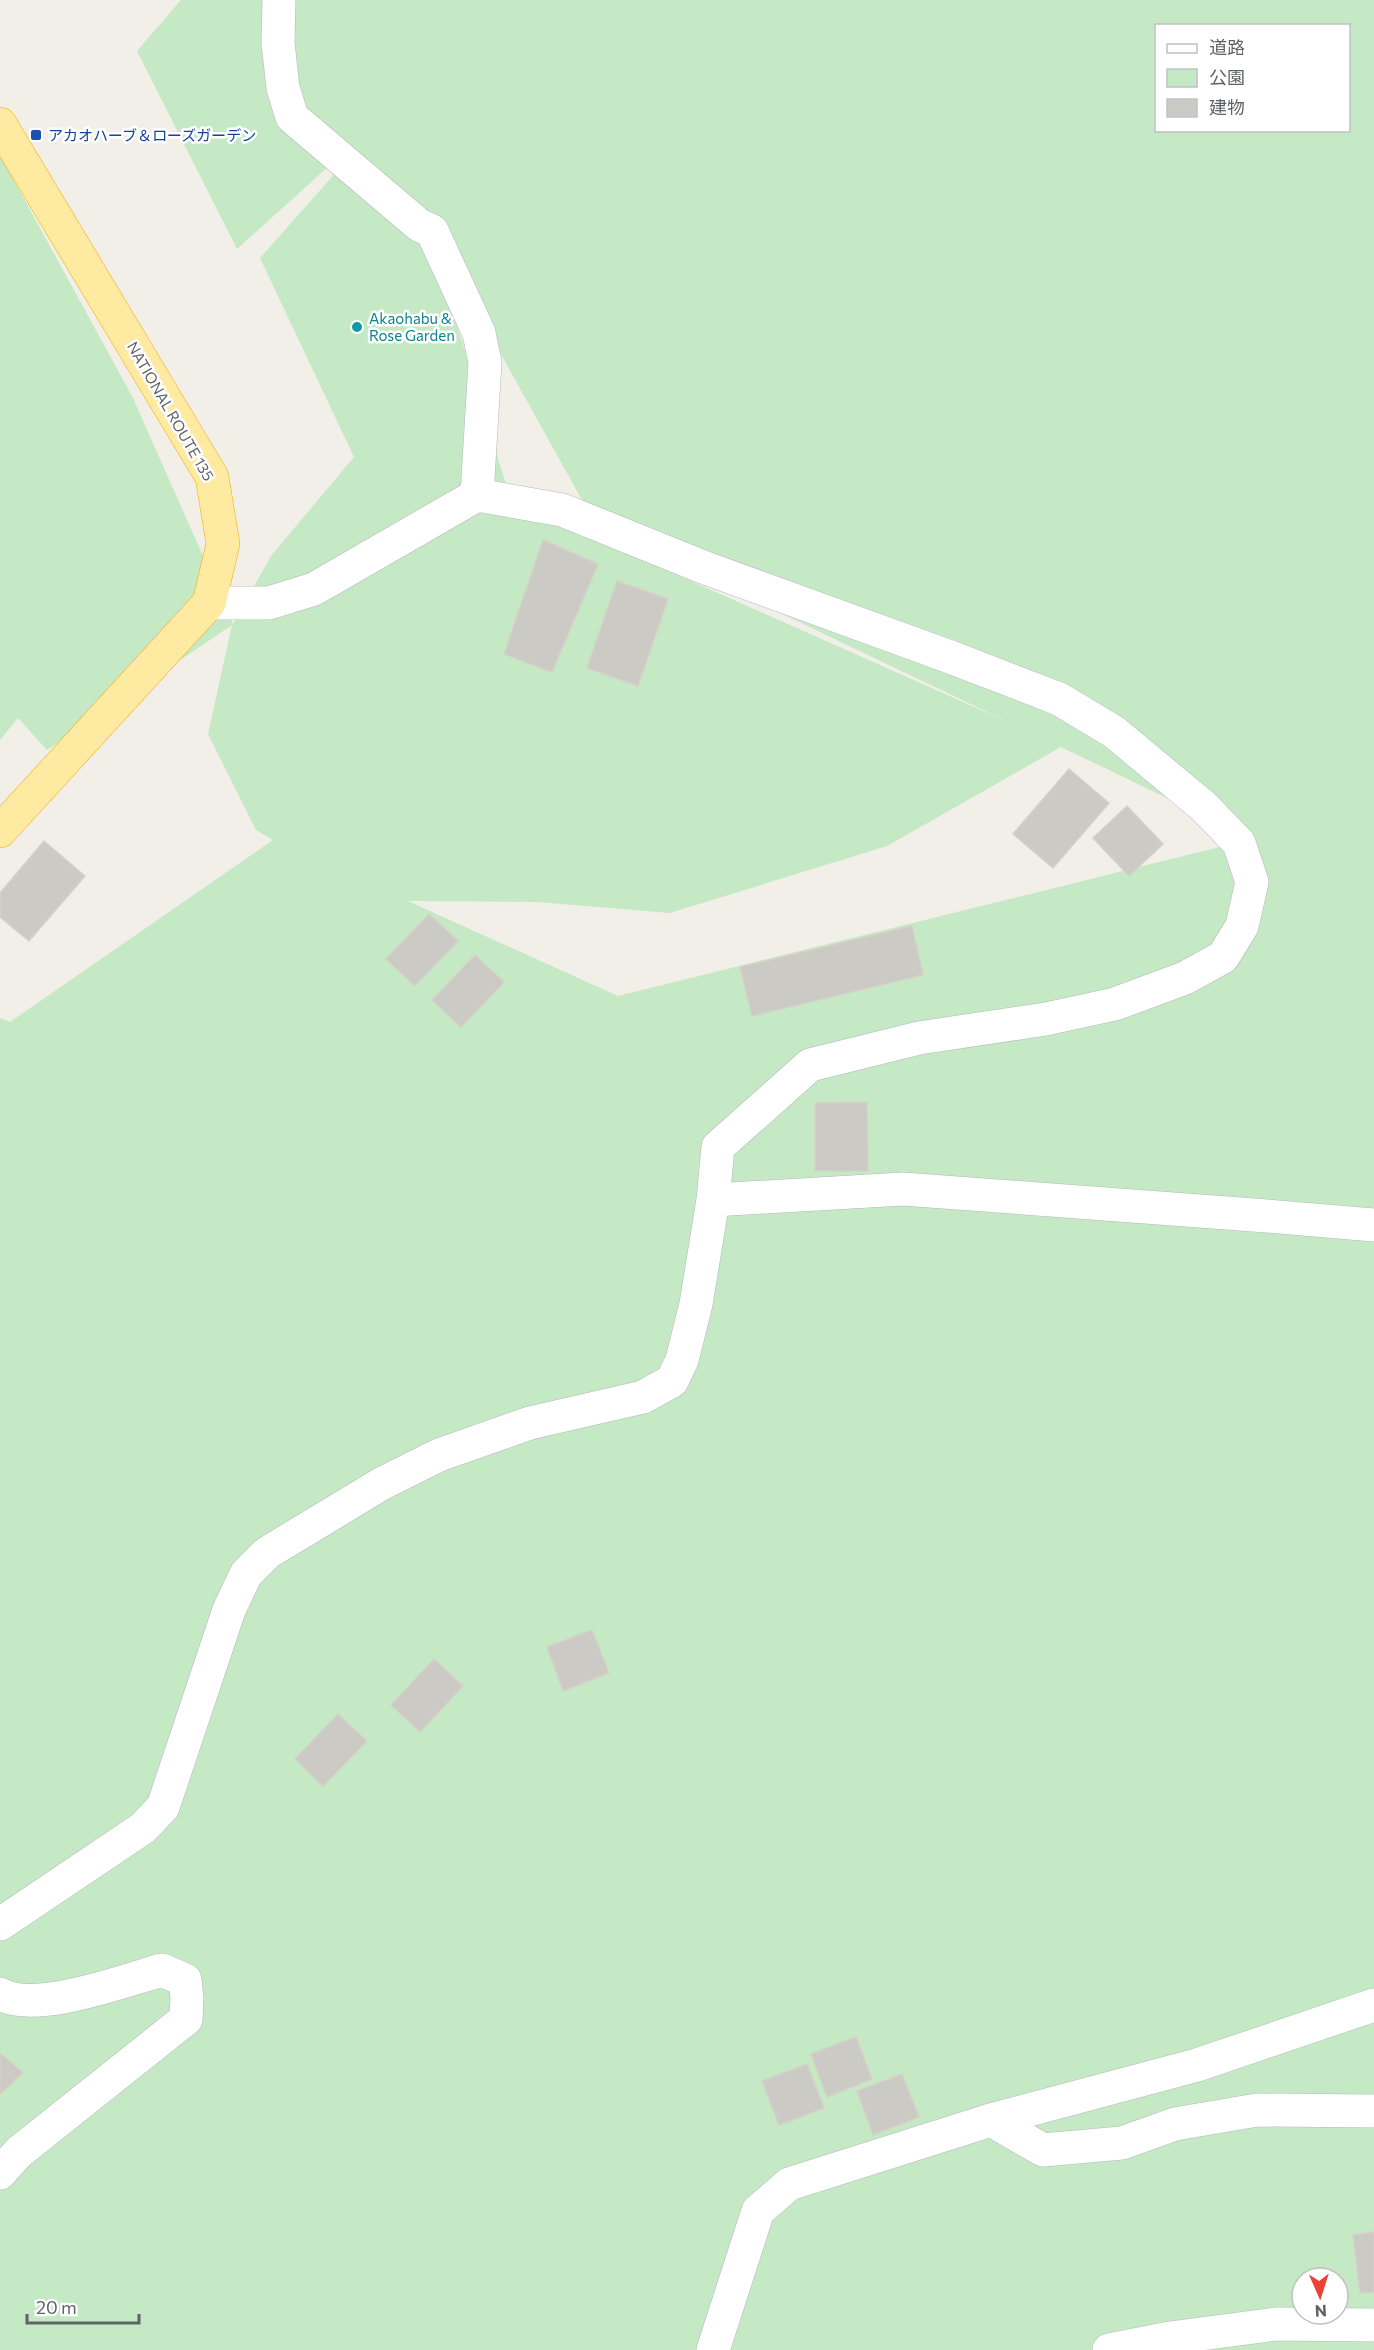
<svg xmlns="http://www.w3.org/2000/svg" width="1374" height="2350" font-family="Commissioner,'Noto Sans JP',sans-serif">
	<style>
		.green { fill: #c5e8c5; fill-rule: evenodd }
		.building { fill: #cccac5; stroke: #d6d1c6; stroke-width: 1.5 }
		.lines { fill: none; stroke-linecap: round; stroke-linejoin: round }
		.minor-casing { stroke: #b5b8bc; stroke-width: 34 }
		.tertiary-casing { stroke: #b5b8bc; stroke-width: 34 }
		.trunk-casing { stroke: #f9ab00; stroke-width: 34 }
		.minor { stroke: #fff; stroke-width: 33 }
		.tertiary { stroke: #fff; stroke-width: 33 }
		.trunk { stroke: #feeaa1; stroke-width: 33 }
		.transit-dot { fill: #1a4fb4; stroke: #fff; stroke-width: 2 }
		.culture-dot { fill: #0f9aa8; stroke: #fff; stroke-width: 2 }
		.labels { text-anchor: middle; dominant-baseline: central; stroke-width: 5; stroke-linejoin: round; paint-order: stroke }
		.transit-label { font-size: 15px; fill: #164399; stroke: #fff; text-anchor: start }
		.culture-label { font-size: 15px; fill: #0d838f; stroke: #fff; text-anchor: start }
		.street-label { font-size: 15px; fill: #5f6368; stroke: #fff }
	</style>
	<rect width="100%" height="100%" fill="#f1efe8"/>
	<path class="green" d="M 181,0 L 1374,0 L 1374,2350 L 0,2350 L 0,1018 L 10,1022 L 273,840 L 256,830 L 208,734 L 232,625 L 47,750 L 18,718 L 0,740 L 0,155 L 133,398 L 233,624 L 271,556 L 354,457 L 260,258 L 338,170 L 330,165 L 237,249 L 137,51 ZM 1156,26 L 1348,26 L 1348,130 L 1156,130 ZM 434,234 L 596,525 L 1008,722 L 511,501 L 454,315 ZM 1061,747 L 1252,839 L 618,996 L 408,901 L 537,902 L 670,913 L 887,846 ZM 1302,2278 L 1338,2278 L 1338,2314 L 1302,2314 Z"/>
	<g class="building">
		<path d="M 543,540 L 598,564 L 552,672 L 504,654 Z"/>
		<path d="M 617,581 L 668,599 L 638,686 L 587,668 Z"/>
		<path d="M 1069,769 L 1109,803 L 1053,868 L 1013,834 Z"/>
		<path d="M 1127,806 L 1163,844 L 1129,876 L 1093,838 Z"/>
		<path d="M 44,841 L 85,876 L 29,941 L 0,917 L 0,893 Z"/>
		<path d="M 429,914 L 458,941 L 415,986 L 386,959 Z"/>
		<path d="M 912,926 L 923,975 L 752,1016 L 740,967 Z"/>
		<path d="M 475,955 L 504,982 L 461,1027 L 432,1000 Z"/>
		<path d="M 867,1102 L 868,1171 L 815,1171 L 815,1103 Z"/>
		<path d="M 592,1630 L 609,1673 L 563,1691 L 547,1647 Z"/>
		<path d="M 434,1659 L 463,1686 L 420,1732 L 391,1705 Z"/>
		<path d="M 338,1714 L 367,1741 L 323,1786 L 295,1759 Z"/>
		<path d="M 856,2037 L 872,2079 L 827,2097 L 811,2054 Z"/>
		<path d="M 0,2053 L 23,2073 L 0,2094 Z"/>
		<path d="M 807,2064 L 824,2108 L 779,2125 L 762,2081 Z"/>
		<path d="M 902,2074 L 919,2117 L 873,2135 L 857,2091 Z"/>
		<path d="M 1374,2232 L 1374,2292 L 1360,2293 L 1353,2235 Z"/>
	</g>
	<g class="lines">
		<defs>
			<g id="minor">
				<path d="M 279,0 L 278,43 L 283,88 L 292,117 L 419,225 L 432,231 L 479,333 L 485,362 L 477,495"/>
				<path d="M 713,1200 L 903,1189 L 1267,1216 L 1374,1225"/>
				<path d="M 0,1924 L 143,1828 L 163,1807 L 229,1610 L 246,1574 L 267,1553 L 381,1484 L 439,1455 L 530,1423 L 643,1397 L 672,1381 L 682,1360 L 696,1304 L 713,1200 L 718,1147 L 810,1065 L 919,1038 L 1046,1019 L 1115,1004 L 1185,978 L 1223,957 L 1242,926 L 1252,882 L 1239,843 L 1203,806 L 1114,732 L 1059,699 L 953,658 L 703,567 L 562,510 L 477,495 L 314,589 L 269,603 L 209,603"/>
				<path d="M 0,1994 C 35,2014 123,1981 162,1970 L 185,1980 L 187,1998 L 186,2019 L 19,2152 L 0,2173"/>
				<path d="M 991,2120 L 1043,2150 L 1122,2143 L 1175,2124 L 1257,2110 L 1374,2111"/>
				<path d="M 1109,2350 L 1170,2338 L 1276,2324 L 1374,2325"/>
			</g>
			<path id="tertiary" d="M 713,2350 L 758,2211 L 789,2184 L 991,2120 L 1197,2065 L 1374,2005"/>
			<path id="trunk" d="M 0,124 L 212,477 L 223,544 L 209,603 L 0,831"/>
		</defs>
		<use href="#minor" class="minor-casing"/>
		<use href="#tertiary" class="tertiary-casing"/>
		<use href="#trunk" class="trunk-casing"/>
		<use href="#minor" class="minor"/>
		<use href="#tertiary" class="tertiary"/>
		<use href="#trunk" class="trunk"/>
	</g>
	<rect class="transit-dot" x="30" y="129" width="12" height="12" rx="3"/>
	<circle class="culture-dot" cx="357" cy="327" r="6"/>
	<g class="labels">
		<g class="transit-label">
			<text x="48" y="135">アカオハーブ＆ローズガーデン</text>
		</g>
		<g class="culture-label">
			<text x="369" y="318">Akaohabu &amp;<tspan x="369" dy="17">Rose Garden</tspan></text>
		</g>
		<g class="street-label">
			<text transform="translate(171 411) rotate(60)">NATIONAL ROUTE 135</text>
		</g>
	</g>
	<rect x="1155" y="24" width="195" height="108" fill="#ffffff" stroke="#bfc1c3" stroke-width="1.5"/>
	<rect x="1167" y="44" width="30" height="9" fill="#ffffff" stroke="#bfc1c3" stroke-width="1.5"/>
	<text x="1209" y="54" font-size="18" fill="#5f6368">道路</text>
	<rect x="1167" y="69" width="30" height="18" fill="#c5e8c5" stroke="#bfc1c3" stroke-width="1.5"/>
	<text x="1209" y="84" font-size="18" fill="#5f6368">公園</text>
	<rect x="1167" y="99" width="30" height="18" fill="#cccac5" stroke="#bfc1c3" stroke-width="1.5"/>
	<text x="1209" y="114" font-size="18" fill="#5f6368">建物</text>
	<g transform="translate(1320 2296) rotate(177)"><circle r="28" fill="#ffffff" stroke="#bfc1c3" stroke-width="1.5"/>
	<path d="M0-4.5L10 22L0 15L-10 22Z" fill="#ea4335"/>
	<text y="-9" font-size="16" font-weight="bold" text-anchor="middle" fill="#5f6368">N</text>
	</g>
	<path d="M27 2314v9h112v-9" fill="none" stroke="#5f6368" stroke-width="3"/>
	<text x="36" y="2314" font-size="18" fill="#5f6368" stroke="#ffffff" stroke-width="4.5" paint-order="stroke">20 m</text>
</svg>
